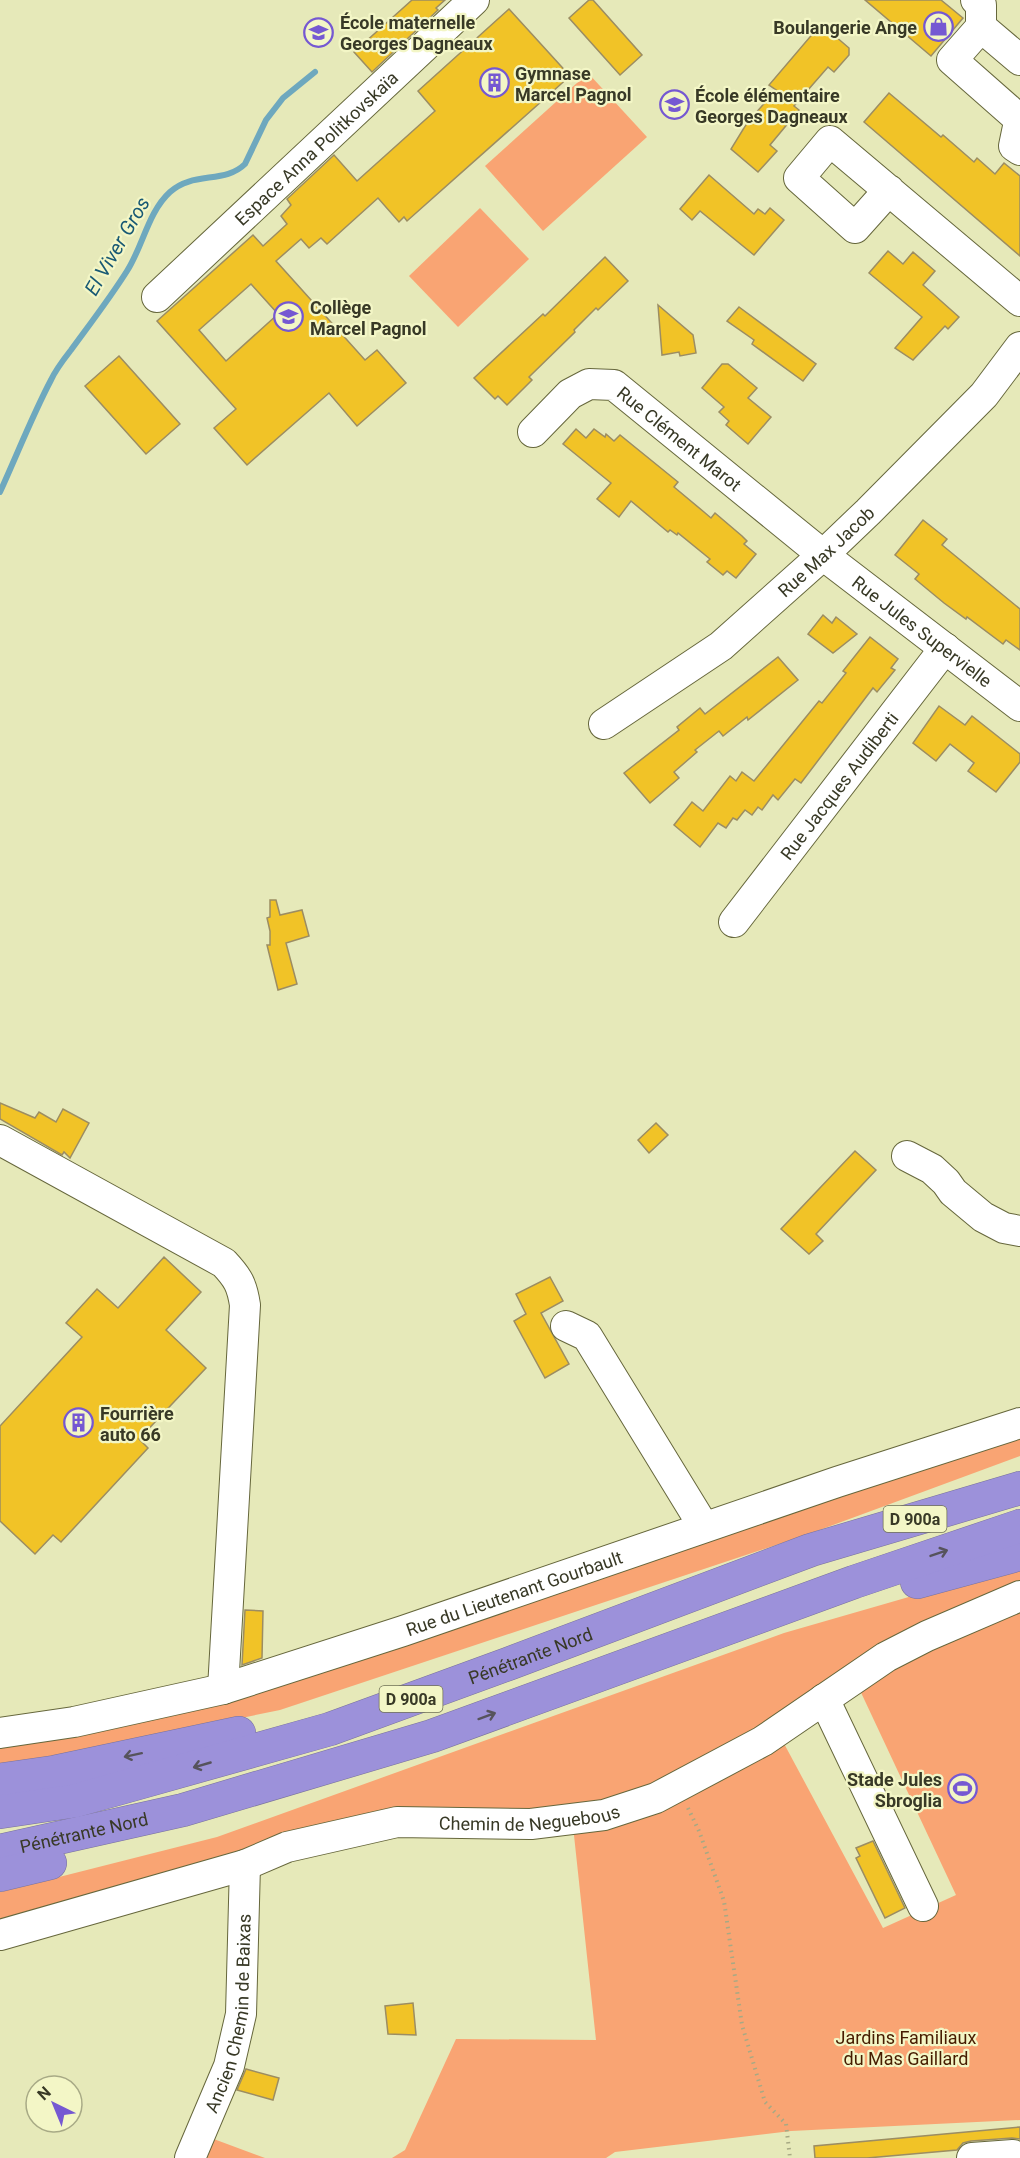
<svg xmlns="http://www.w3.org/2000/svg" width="1020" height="2158" font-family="Roboto,sans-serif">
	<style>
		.green { fill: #f9a473 }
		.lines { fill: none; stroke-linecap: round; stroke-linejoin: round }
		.stream { stroke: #6ea8be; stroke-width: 6 }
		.building { fill: #f1c327; stroke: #9c8d62; stroke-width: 1.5; fill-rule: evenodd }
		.minor-casing { stroke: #66673c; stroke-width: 32 }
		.highway-casing { stroke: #79729b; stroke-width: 34 }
		.path { stroke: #a7a984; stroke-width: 4; stroke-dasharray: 1.5 4.5; stroke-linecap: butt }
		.minor { stroke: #fff; stroke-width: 30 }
		.highway { stroke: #9c91da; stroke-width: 33 }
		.oneway { stroke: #56535c }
		.labels { text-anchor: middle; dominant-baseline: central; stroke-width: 4.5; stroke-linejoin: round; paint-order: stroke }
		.shield { fill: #f3f6c6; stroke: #707256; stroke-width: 1.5 }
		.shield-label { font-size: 16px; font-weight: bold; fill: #383926 }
		.poi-label { font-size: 18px; font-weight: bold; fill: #383926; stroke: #f3f6c6; text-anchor: start }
		.street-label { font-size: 18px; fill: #383926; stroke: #f3f6c6 }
		.park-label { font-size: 18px; fill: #471c00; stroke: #f3f6c6 }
		.water-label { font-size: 20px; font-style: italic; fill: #185974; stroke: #f3f6c6 }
	</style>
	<rect width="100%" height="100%" fill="#e6e9b9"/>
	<g class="green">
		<path d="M 588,73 L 647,137 L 543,231 L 485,166 Z"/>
		<path d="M 480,208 L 529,259 L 458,327 L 409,276 Z"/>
		<path d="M 1020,1435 L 1020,1456 L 806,1535 L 280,1710 L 52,1757 L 0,1765 L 0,1746 Z"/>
		<path d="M 1020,1565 L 1020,1586 L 819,1691 L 652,1790 L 602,1806 L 530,1815 L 396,1813 L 0,1926 L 0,1892 L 217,1837 L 784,1633 Z"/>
		<path d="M 1020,1606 L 1020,2120 L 791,2131 L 615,2152 L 606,2158 L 392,2158 L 405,2150 L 456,2039 L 596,2040 L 573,1826 L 781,1738 L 883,1928 L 956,1895 L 857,1684 Z"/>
		<path d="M 211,2138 L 265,2158 L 202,2158 Z"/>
	</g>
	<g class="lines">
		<path class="stream" d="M 0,492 C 17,455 32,416 51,380 C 56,369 64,359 71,350 C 90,324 110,298 127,271 C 143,246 148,212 170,192 C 193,171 225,184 245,164 L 266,120 L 283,98 L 315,72"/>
	</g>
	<g class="building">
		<path d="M 412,0 L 445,0 L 436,8 L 438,10 L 372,72 L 354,52 Z"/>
		<path d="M 589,0 L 593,0 L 642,55 L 620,75 L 569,18 Z"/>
		<path d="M 865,0 L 941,0 L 963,18 L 931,56 Z"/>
		<path d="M 509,9 L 570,76 L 407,221 L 404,217 L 399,222 L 378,198 L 327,244 L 321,238 L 309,248 L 301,239 L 276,261 L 365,360 L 377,350 L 406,383 L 357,426 L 329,393 L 247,465 L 214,428 L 236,409 L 157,321 L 253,235 L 263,246 L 287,224 L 281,216 L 291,205 L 287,199 L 334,155 L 357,181 L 435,111 L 418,91 ZM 251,284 L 278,314 L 226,361 L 199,330 Z"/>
		<path d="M 821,24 L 849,48 L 849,55 L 834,72 L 828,67 L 794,106 L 799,110 L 770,145 L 777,151 L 758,172 L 731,149 L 747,123 L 776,90 L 769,85 Z"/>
		<path d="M 889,93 L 941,137 L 943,135 L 974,162 L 977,158 L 995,174 L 1004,163 L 1020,176 L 1020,256 L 864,122 Z"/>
		<path d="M 709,175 L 754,214 L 758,209 L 765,214 L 770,208 L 784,220 L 754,255 L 700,211 L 692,220 L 680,209 Z"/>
		<path d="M 888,251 L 903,264 L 913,252 L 935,271 L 923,285 L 959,317 L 948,329 L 945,326 L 913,360 L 895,348 L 922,317 L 869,273 Z"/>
		<path d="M 605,257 L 628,281 L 598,310 L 596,308 L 574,330 L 575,332 L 529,377 L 532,380 L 507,405 L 498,396 L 495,399 L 474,378 L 543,314 L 545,316 Z"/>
		<path d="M 658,305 L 693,335 L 696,353 L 680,356 L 679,352 L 662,355 Z"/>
		<path d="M 739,307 L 816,364 L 803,381 L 752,344 L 754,340 L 727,321 Z"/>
		<path d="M 119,356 L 180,424 L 146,454 L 85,386 Z"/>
		<path d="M 722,364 L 728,364 L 757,388 L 748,398 L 771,417 L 748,444 L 726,425 L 729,421 L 719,412 L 724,407 L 702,388 Z"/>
		<path d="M 576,429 L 586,438 L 594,429 L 605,437 L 606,434 L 614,441 L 620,435 L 678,482 L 674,487 L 704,512 L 711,518 L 715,513 L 742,536 L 747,541 L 744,544 L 756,554 L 736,578 L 727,571 L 723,575 L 707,562 L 710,559 L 678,533 L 677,535 L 670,530 L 668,532 L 631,501 L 619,517 L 597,499 L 611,483 L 563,444 Z"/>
		<path d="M 923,520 L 947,539 L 942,545 L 1020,609 L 1020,650 L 1006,640 L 1003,644 L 967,617 L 966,619 L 944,603 L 915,579 L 919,574 L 895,555 Z"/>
		<path d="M 823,615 L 832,623 L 836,617 L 857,634 L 833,653 L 808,634 Z"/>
		<path d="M 870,637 L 898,659 L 891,668 L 895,670 L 877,692 L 873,688 L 801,783 L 795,779 L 778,800 L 773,795 L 762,810 L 758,807 L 752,815 L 745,810 L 737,820 L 733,818 L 726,828 L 718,823 L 700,847 L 674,825 L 692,802 L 703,811 L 730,776 L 736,781 L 742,772 L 754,781 L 819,701 L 822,703 L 846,673 L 843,671 Z"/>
		<path d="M 778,657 L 798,680 L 748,720 L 747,717 L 723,736 L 719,731 L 695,750 L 697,752 L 674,772 L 679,778 L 650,803 L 624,773 L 679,730 L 677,727 L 700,708 L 705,714 Z"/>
		<path d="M 939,706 L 965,725 L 972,716 L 1020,754 L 1020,762 L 996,792 L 968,771 L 974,763 L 950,744 L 936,761 L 913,743 Z"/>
		<path d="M 270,900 L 276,900 L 280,915 L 302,910 L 309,936 L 286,943 L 297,984 L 278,990 L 267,945 L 270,945 L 270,931 L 267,918 L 270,917 Z"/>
		<path d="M 0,1103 L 35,1118 L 39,1112 L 56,1122 L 63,1109 L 89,1123 L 70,1158 L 64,1152 L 62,1155 L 0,1119 Z"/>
		<path d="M 656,1123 L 668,1135 L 649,1153 L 638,1140 Z"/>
		<path d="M 855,1151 L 876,1170 L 816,1234 L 823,1241 L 809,1254 L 781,1229 Z"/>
		<path d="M 164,1257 L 201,1292 L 166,1330 L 206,1368 L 139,1439 L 148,1448 L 61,1542 L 53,1535 L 35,1554 L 0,1521 L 0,1426 L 82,1337 L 66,1323 L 97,1289 L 118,1308 Z"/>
		<path d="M 550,1277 L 563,1301 L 541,1313 L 569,1364 L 545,1378 L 514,1321 L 526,1314 L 516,1294 Z"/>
		<path d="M 245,1610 L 263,1611 L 262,1658 L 242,1665 Z"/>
		<path d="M 873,1841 L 905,1908 L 885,1918 L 856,1858 L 860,1856 L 856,1848 Z"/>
		<path d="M 413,2003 L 416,2035 L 388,2034 L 385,2006 Z"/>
		<path d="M 246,2069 L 279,2078 L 273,2100 L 237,2090 Z"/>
		<path d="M 1020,2127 L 1020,2139 L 1012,2138 L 971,2141 L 963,2143 L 957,2150 L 867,2158 L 815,2158 L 814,2146 Z"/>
	</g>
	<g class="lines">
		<defs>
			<g id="minor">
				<path d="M 976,0 L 981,5 L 981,27"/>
				<path d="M 1020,117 L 1014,146 L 1020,150"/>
				<path d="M 1019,119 L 952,60 L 981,27 L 1020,60"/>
				<path d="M 889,190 L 855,228 L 799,178 L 830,141 L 1020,301"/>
				<path id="s1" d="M 157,297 L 474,0"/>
				<path id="s2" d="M 533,432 L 570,394 L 589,384 L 614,385 L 823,555 L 1020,706"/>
				<path id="s3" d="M 604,724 L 721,646 L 823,555 L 868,512 L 984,395 L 1020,347"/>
				<path id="s4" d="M 734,922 L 945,648"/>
				<path d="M 0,1140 L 224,1263 C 238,1278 242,1285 245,1305 L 223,1689"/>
				<path d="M 907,1156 L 932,1169 L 946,1182 L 953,1192 L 983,1217 L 1004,1228 L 1020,1231"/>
				<path d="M 566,1326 L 587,1336 L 704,1527"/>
				<path d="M 824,1699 L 923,1906"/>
				<path id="s5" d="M 0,1733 L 74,1722 L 223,1689 L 403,1631 L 837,1482 L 1020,1423"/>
				<path id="s6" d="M 0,1935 L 245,1865 L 287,1847 L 397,1822 L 531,1824 L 604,1815 L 656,1798 L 763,1741 L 886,1657 L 927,1636 L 1020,1596"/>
				<path id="s7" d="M 190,2158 L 229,2066 L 241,2014 L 245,1865"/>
				<path d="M 972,2158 L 1013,2155 L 1014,2158"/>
			</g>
			<g id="highway">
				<path d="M 917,1582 L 1020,1554"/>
				<path d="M 0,1780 L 55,1772 L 239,1733"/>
				<path id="s8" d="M 0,1812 L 74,1801 L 330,1729 L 508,1664 L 811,1550 L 1020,1488"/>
				<path id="s9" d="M 0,1851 L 183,1810 L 432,1736 L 854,1582 L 1020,1526"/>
				<path d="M 0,1875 L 50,1863"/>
			</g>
		</defs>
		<use href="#minor" class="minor-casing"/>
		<use href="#highway" class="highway-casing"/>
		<path class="path" d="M 688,1808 L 699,1831 L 724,1901 L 742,2025 L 765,2102 L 786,2124 L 790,2158"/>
		<use href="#minor" class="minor"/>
		<use href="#highway" class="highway"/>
	</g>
	<defs><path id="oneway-shaft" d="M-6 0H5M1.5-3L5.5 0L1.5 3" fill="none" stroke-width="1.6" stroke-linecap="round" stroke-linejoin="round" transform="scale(1.5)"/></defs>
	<g class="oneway">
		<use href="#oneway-shaft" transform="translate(939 1553) rotate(-19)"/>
		<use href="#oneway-shaft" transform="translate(487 1716) rotate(-20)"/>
		<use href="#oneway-shaft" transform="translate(133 1755) rotate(168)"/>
		<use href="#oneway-shaft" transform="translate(202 1765) rotate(164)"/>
	</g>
	<defs>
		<symbol id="shop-ring" viewBox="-11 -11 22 22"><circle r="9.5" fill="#f3f6c6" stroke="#7558d2" stroke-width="1.5"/><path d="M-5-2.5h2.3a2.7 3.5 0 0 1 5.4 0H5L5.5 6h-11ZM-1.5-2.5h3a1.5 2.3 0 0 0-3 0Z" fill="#7558d2"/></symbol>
		<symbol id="school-ring" viewBox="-11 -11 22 22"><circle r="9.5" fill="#f3f6c6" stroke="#7558d2" stroke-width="1.5"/><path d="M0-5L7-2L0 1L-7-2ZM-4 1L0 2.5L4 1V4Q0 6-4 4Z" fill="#7558d2"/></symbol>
		<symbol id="building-ring" viewBox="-11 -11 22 22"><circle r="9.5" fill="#f3f6c6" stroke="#7558d2" stroke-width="1.5"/><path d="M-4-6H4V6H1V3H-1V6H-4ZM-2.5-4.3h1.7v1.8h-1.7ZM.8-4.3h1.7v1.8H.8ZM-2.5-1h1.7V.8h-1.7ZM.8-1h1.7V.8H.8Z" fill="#7558d2"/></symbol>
		<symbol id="stadium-ring" viewBox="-11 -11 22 22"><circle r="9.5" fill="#f3f6c6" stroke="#7558d2" stroke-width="1.5"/><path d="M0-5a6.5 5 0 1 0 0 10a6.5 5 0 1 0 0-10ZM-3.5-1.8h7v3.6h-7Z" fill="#7558d2"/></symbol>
	</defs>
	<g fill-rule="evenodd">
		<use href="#shop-ring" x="922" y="10" width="33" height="33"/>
		<use href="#school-ring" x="302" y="16" width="33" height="33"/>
		<use href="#building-ring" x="478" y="66" width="33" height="33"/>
		<use href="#school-ring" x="658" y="88" width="33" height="33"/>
		<use href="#school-ring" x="272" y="300" width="33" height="33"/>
		<use href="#building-ring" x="62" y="1406" width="33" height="33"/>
		<use href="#stadium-ring" x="946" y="1772" width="33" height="33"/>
	</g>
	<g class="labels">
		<g class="shield">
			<rect x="883.5" y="1506" width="63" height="26" rx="4.5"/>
			<rect x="379.5" y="1686" width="63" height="26" rx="4.5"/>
		</g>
		<g class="shield-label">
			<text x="915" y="1519">D 900a</text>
			<text x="411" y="1699">D 900a</text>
		</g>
		<g class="poi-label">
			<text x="340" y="22">École maternelle<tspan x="340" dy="21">Georges Dagneaux</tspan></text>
			<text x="917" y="27" text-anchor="end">Boulangerie Ange</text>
			<text x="515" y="73">Gymnase<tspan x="515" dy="21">Marcel Pagnol</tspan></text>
			<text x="695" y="95">École élémentaire<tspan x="695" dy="21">Georges Dagneaux</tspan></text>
			<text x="310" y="307">Collège<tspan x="310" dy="21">Marcel Pagnol</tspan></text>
			<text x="100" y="1413">Fourrière<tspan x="100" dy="21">auto 66</tspan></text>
			<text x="942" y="1779" text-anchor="end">Stade Jules<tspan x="942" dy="21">Sbroglia</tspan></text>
		</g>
		<g class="street-label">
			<text stroke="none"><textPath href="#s1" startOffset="218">Espace Anna Politkovskaïa</textPath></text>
			<text stroke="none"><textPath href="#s2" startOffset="184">Rue Clément Marot</textPath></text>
			<text stroke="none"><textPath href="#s3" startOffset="282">Rue Max Jacob</textPath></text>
			<text stroke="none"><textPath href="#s2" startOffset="494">Rue Jules Supervielle</textPath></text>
			<text stroke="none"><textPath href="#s4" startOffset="172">Rue Jacques Audiberti</textPath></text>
			<text stroke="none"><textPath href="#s5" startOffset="534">Rue du Lieutenant Gourbault</textPath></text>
			<text stroke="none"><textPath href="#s8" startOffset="554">Pénétrante Nord</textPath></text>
			<text stroke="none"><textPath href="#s6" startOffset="546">Chemin de Neguebous</textPath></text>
			<text stroke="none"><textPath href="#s9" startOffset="86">Pénétrante Nord</textPath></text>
			<text stroke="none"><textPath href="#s7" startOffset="152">Ancien Chemin de Baixas</textPath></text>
		</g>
		<g class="park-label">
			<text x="906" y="2037">Jardins Familiaux<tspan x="906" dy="21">du Mas Gaillard</tspan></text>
		</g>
		<g class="water-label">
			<text transform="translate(117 246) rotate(-60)">El Viver Gros</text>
		</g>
	</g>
	<g transform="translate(54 2104) rotate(317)"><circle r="28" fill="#f3f6c6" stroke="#a8aa86" stroke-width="1.5"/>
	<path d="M0-4.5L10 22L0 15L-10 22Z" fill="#7558d2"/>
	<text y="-9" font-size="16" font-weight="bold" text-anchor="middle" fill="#383926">N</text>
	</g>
</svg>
